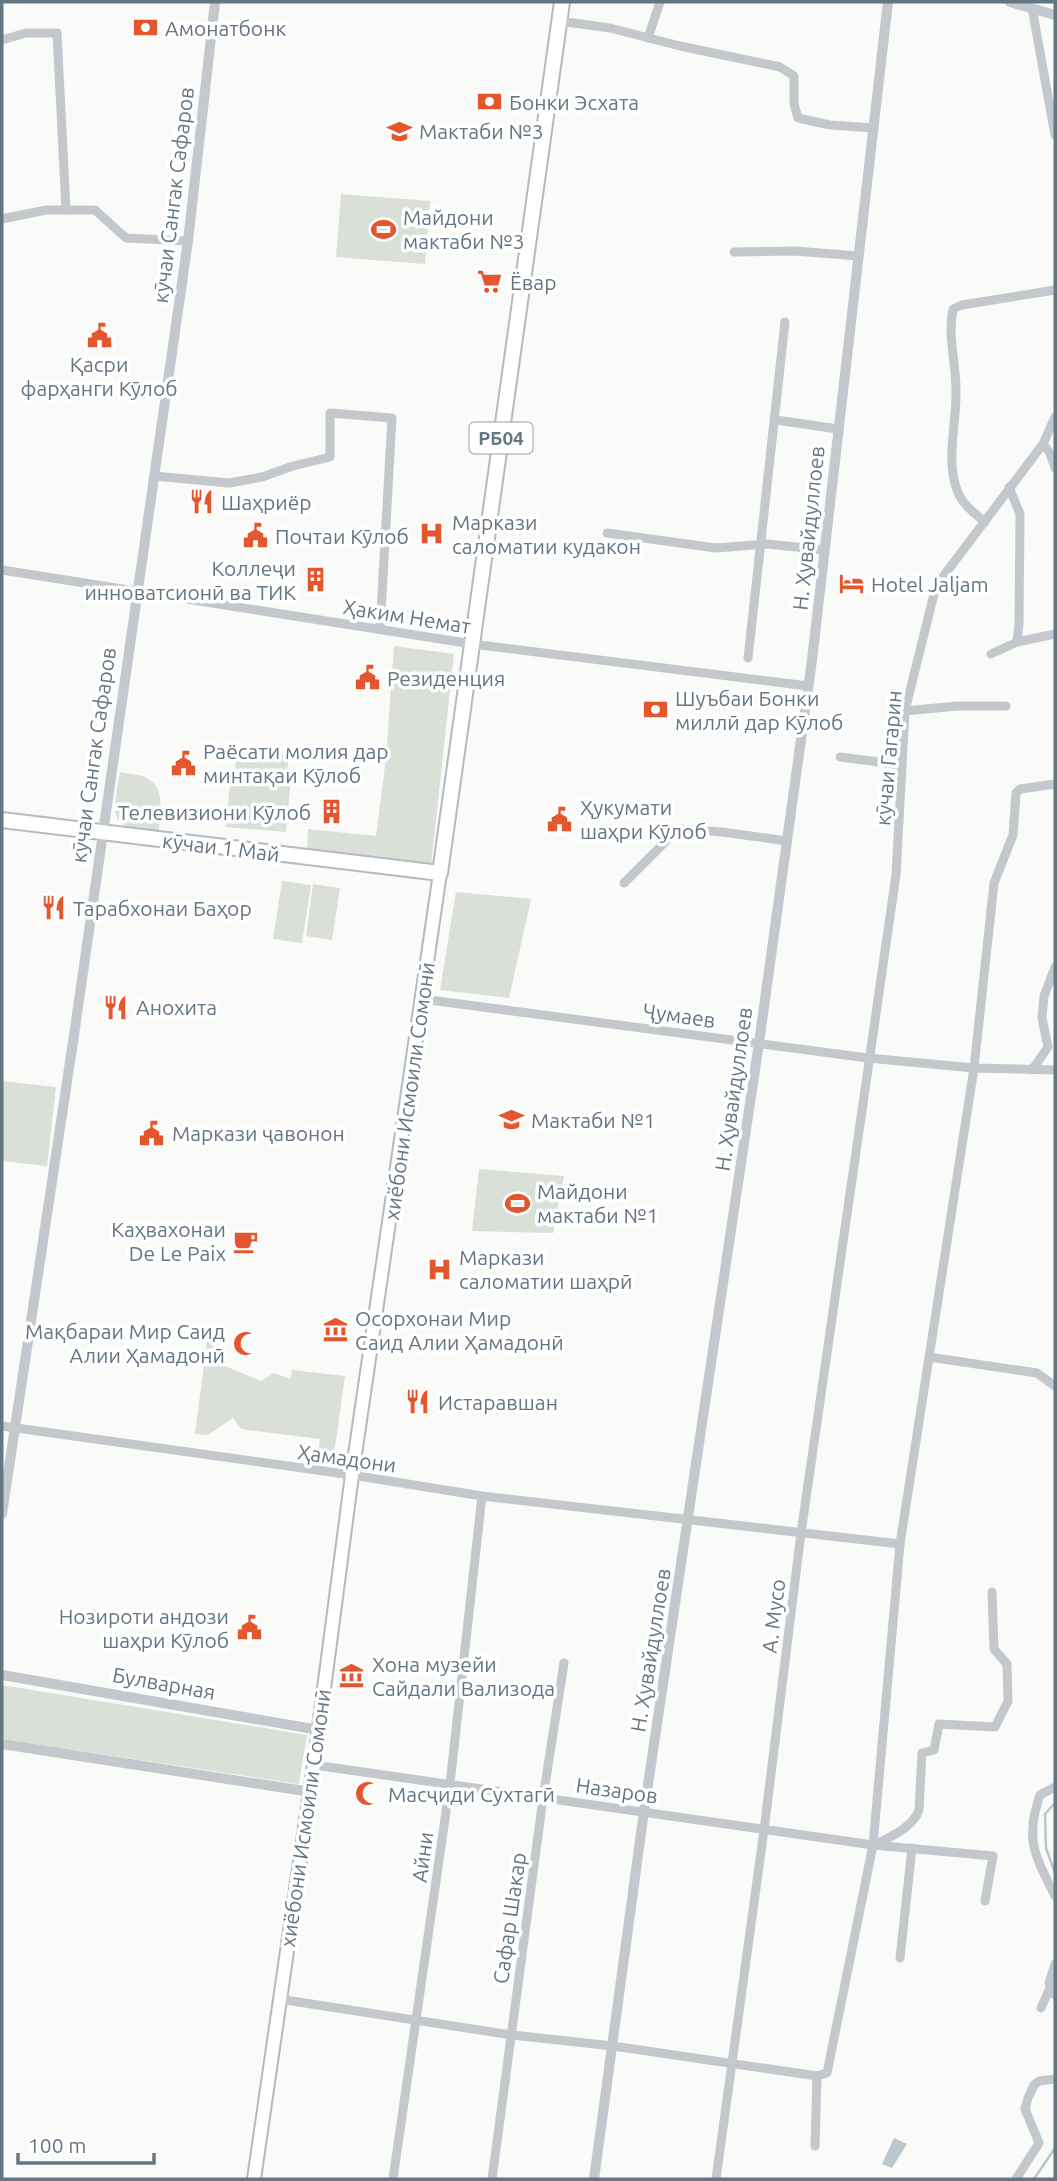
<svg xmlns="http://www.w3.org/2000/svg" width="1057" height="2181" font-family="Ubuntu,sans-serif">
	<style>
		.green { fill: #dadfd7 }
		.water { fill: #bbc7cb }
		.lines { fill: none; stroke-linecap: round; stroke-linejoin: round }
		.stream { stroke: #bbc7cb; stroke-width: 2.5 }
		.secondary-casing { stroke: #b3babf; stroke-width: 16 }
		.primary-casing { stroke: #b5babe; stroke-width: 18 }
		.minor { stroke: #c3c8cc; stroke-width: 9 }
		.tertiary { stroke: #c3c8cc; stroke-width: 10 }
		.secondary { stroke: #fff; stroke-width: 12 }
		.primary { stroke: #fff; stroke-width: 14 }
		.labels { text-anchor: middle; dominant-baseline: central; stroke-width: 7; stroke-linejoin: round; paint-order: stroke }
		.shield { fill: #fff; stroke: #939fa8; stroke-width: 2 }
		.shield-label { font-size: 19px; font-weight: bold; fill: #657683 }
		.poi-label { font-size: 21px; fill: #657683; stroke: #fff; text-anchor: start }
		.street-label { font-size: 21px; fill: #657683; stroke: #fff }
	</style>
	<rect width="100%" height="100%" fill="#fafaf8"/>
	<g class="green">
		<path d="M 341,194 L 430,201 L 425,264 L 336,257 Z"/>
		<path d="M 394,646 L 454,654 L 431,866 L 307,849 L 308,829 L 376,836 L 386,758 Z"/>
		<path d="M 237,749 L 289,755 L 287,774 L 235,769 Z"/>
		<path d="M 120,772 C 127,774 141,774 148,779 C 167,790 159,816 159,833 C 108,827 112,818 120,772 Z"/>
		<path d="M 231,772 L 291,778 L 286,832 L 226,827 Z"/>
		<path d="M 282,881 L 311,885 L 302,943 L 273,939 Z"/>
		<path d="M 313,884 L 340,888 L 332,940 L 306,936 Z"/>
		<path d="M 456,892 L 531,899 L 509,998 L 440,990 Z"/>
		<path d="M 2,1081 L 56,1087 L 47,1166 L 2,1161 Z"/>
		<path d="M 479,1169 L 564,1176 L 553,1233 L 472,1231 Z"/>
		<path d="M 207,1341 L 216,1341 L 213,1361 L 261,1381 L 274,1373 L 291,1379 L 292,1370 L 345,1376 L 334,1454 L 318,1452 L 320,1439 L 241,1429 L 233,1418 L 208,1435 L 195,1434 Z"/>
		<path d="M 2,1685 L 307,1735 L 299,1784 L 2,1739 Z"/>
	</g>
	<path class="water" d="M 894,2138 L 907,2144 L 892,2168 L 882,2164 Z"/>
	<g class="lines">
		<g class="stream">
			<path d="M 1055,1803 L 1045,1814 L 1046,1848 L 1055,1873"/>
			<path d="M 1034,2179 L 1055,2148"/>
		</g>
		<defs>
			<path id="secondary" d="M 254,2179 L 314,1765 L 352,1475 L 440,873"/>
			<path id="primary" d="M 2,820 L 440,873 L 562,2"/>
		</defs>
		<use href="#secondary" class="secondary-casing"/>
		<use href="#primary" class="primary-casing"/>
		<g class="minor">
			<path d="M 1032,8 L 1055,135"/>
			<path d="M 559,21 L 610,28 L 680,46 L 780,67 L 794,76 L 794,104 L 798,118 L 830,125 L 874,128"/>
			<path d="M 648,38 L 660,2"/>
			<path d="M 2,40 L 26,33 L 57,33 L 66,210 L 95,210 L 126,238 L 188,241"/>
			<path d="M 2,219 L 46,210 L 66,210"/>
			<path d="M 734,252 L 795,251 L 859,256"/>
			<path d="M 776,420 L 838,429"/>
			<path d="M 1043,444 L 1050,453 L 1055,468"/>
			<path d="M 154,476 L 229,483 L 262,477 L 293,466 L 330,457 L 330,413 L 392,418 L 380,629"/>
			<path d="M 985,522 C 974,513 962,504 957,490 C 946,461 956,425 956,394 C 957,366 947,337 953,309 L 962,305 L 1055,290"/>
			<path d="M 607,533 L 716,548 L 768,544 L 824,550"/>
			<path d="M 2,570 L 472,644 L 808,686"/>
			<path d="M 1017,642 L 1055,634"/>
			<path d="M 991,654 L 1017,642 L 1019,624 L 1020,514 L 1009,487"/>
			<path d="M 748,658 L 785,322"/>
			<path d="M 905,711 L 957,706 L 1006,706"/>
			<path d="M 840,757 L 902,765"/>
			<path d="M 624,883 L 678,829 L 722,832 L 787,841"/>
			<path d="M 422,999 L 868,1058 L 974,1068 L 1055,1070"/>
			<path d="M 1032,1070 L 1048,1047 L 1042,1018 L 1044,996 L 1055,967"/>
			<path d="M 929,1357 L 1037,1373 L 1055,1386"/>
			<path d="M 2,1426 L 352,1475 L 482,1496 L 900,1544"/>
			<path d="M 314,1765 L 873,1845 L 993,1856 L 985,1901"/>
			<path d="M 1055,1787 L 1040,1795 C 1024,1840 1036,1857 1055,1896"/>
			<path d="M 877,1844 C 893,1835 912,1828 919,1810 L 922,1753 L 934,1750 L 939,1724 L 995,1727 L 1008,1701 L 1007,1664 L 994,1649 L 992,1592"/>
			<path d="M 900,1958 L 912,1848"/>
			<path d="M 1055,1964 L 1049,1983 L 1055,1995"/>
			<path d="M 279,1999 L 512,2035 L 613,2046 L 817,2076 L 827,2073 L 873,1845 L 900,1544 L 974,1068 L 994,883 L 1013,835 L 1016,793 L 1020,789 L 1055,784"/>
			<path d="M 1041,2008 L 1050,1988"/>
			<path d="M 815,2146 L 817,2076"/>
			<path d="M 393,2179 L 450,1784 L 482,1496"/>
			<path d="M 492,2179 L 543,1798 L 564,1663"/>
			<path d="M 716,2179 L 764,1830 L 801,1533 L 896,875 L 905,711 L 936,586 L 1043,444 L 1055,417"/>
			<path d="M 1016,2179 L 1039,2143 L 1025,2109 L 1028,2098 L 1034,2085 L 1039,2081 L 1055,2079"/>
		</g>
		<g class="tertiary">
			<path d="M 1010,2 L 1055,15"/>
			<path d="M 2,1514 L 74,1035 L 188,241 L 215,2"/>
			<path d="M 2,1675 L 319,1730"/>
			<path d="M 2,1744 L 311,1792"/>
			<path d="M 594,2179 L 644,1811 L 759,1043 L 812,660 L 888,2"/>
		</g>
		<use href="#secondary" class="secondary"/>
		<use href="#primary" class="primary"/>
	</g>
	<defs>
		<symbol id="bank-bare" viewBox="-9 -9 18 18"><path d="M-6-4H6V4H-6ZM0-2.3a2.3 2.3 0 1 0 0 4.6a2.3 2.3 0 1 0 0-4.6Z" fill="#e4572e" stroke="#fff" stroke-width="2.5" paint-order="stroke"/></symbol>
		<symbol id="school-bare" viewBox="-9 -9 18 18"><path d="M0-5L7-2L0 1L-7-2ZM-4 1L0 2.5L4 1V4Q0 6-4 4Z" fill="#e4572e" stroke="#fff" stroke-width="2.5" paint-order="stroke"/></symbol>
		<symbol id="stadium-bare" viewBox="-9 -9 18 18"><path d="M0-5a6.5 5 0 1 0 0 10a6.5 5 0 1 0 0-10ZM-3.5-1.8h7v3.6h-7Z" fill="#e4572e" stroke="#fff" stroke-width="2.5" paint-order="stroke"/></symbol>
		<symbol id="supermarket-bare" viewBox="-9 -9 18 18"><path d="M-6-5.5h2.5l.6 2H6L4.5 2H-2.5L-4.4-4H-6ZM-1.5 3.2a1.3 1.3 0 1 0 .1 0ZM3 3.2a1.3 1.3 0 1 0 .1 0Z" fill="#e4572e" stroke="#fff" stroke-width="2.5" paint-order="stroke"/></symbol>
		<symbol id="civic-bare" viewBox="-9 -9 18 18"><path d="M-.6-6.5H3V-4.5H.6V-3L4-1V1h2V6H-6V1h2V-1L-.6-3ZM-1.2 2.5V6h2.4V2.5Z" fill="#e4572e" stroke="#fff" stroke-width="2.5" paint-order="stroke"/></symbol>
		<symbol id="restaurant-bare" viewBox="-9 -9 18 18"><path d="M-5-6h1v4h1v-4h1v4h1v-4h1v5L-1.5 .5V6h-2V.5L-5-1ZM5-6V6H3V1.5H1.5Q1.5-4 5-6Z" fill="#e4572e" stroke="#fff" stroke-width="2.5" paint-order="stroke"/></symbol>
		<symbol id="hospital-bare" viewBox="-9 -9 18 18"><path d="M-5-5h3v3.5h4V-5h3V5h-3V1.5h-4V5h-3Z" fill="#e4572e" stroke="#fff" stroke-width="2.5" paint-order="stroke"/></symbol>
		<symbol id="building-bare" viewBox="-9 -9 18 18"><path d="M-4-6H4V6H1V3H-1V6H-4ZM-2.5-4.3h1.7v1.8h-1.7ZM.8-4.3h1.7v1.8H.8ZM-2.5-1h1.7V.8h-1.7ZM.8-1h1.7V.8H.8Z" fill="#e4572e" stroke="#fff" stroke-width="2.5" paint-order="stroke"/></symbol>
		<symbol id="hotel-bare" viewBox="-9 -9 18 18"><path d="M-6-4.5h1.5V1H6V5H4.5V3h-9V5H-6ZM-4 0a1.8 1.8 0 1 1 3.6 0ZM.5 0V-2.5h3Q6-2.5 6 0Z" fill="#e4572e" stroke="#fff" stroke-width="2.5" paint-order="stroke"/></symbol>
		<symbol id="cafe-bare" viewBox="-9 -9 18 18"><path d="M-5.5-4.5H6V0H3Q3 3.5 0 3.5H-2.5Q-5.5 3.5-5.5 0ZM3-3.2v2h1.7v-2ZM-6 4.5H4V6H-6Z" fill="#e4572e" stroke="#fff" stroke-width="2.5" paint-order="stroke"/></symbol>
		<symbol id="museum-bare" viewBox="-9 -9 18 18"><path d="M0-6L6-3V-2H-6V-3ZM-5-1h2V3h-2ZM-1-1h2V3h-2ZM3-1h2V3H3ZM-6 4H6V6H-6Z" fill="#e4572e" stroke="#fff" stroke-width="2.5" paint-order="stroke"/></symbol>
		<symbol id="mosque-bare" viewBox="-9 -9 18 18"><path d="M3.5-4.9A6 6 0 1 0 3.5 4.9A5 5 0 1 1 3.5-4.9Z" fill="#e4572e" stroke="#fff" stroke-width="2.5" paint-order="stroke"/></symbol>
	</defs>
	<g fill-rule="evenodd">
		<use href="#bank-bare" x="128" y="10" width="35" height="35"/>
		<use href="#bank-bare" x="472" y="84" width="35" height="35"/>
		<use href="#school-bare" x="382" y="114" width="35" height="35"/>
		<use href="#stadium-bare" x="366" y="212" width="35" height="35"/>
		<use href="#supermarket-bare" x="472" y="264" width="35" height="35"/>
		<use href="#civic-bare" x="82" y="318" width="35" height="35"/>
		<use href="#restaurant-bare" x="184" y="484" width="35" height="35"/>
		<use href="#hospital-bare" x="414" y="516" width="35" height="35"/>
		<use href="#civic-bare" x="238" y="518" width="35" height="35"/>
		<use href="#building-bare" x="298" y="562" width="35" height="35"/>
		<use href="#hotel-bare" x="834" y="566" width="35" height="35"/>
		<use href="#civic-bare" x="350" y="660" width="35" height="35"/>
		<use href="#bank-bare" x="638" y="692" width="35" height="35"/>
		<use href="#civic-bare" x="166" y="746" width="35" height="35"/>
		<use href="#building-bare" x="314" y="794" width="35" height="35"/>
		<use href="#civic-bare" x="542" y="802" width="35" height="35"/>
		<use href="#restaurant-bare" x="36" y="890" width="35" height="35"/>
		<use href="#restaurant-bare" x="98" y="990" width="35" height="35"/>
		<use href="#school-bare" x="494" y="1102" width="35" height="35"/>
		<use href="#civic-bare" x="134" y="1116" width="35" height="35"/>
		<use href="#stadium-bare" x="500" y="1186" width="35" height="35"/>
		<use href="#cafe-bare" x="228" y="1224" width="35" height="35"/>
		<use href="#hospital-bare" x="422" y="1252" width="35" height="35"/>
		<use href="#museum-bare" x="318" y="1312" width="35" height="35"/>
		<use href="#mosque-bare" x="228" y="1326" width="35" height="35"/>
		<use href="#restaurant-bare" x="400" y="1384" width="35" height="35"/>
		<use href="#civic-bare" x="232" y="1610" width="35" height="35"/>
		<use href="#museum-bare" x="334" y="1658" width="35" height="35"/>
		<use href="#mosque-bare" x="350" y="1776" width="35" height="35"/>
	</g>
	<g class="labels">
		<rect class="shield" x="469.5" y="422.5" width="63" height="31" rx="5"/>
		<g class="shield-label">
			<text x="501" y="438">РБ04</text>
		</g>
		<g class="poi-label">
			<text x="165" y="28">Амонатбонк</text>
			<text x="509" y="102">Бонки Эсхата</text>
			<text x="419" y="131">Мактаби №3</text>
			<text x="403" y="217">Майдони<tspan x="403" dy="24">мактаби №3</tspan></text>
			<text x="510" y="282">Ёвар</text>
			<text x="99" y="364" text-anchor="middle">Қасри<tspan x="99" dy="24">фарҳанги Кӯлоб</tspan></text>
			<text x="221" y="502">Шаҳриёр</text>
			<text x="452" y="522">Маркази<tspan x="452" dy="24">саломатии кудакон</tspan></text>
			<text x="275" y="536">Почтаи Кӯлоб</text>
			<text x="296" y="568" text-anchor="end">Коллеҷи<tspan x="296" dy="24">инноватсионӣ ва ТИК</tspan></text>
			<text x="871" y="584">Hotel Jaljam</text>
			<text x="387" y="678">Резиденция</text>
			<text x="675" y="698">Шуъбаи Бонки<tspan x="675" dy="24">миллӣ дар Кӯлоб</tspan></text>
			<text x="203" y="751">Раёсати молия дар<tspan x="203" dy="24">минтақаи Кӯлоб</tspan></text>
			<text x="580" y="807">Ҳукумати<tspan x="580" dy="24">шаҳри Кӯлоб</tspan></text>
			<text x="311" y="812" text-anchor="end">Телевизиони Кӯлоб</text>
			<text x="73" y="908">Тарабхонаи Баҳор</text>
			<text x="136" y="1007">Анохита</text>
			<text x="531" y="1120">Мактаби №1</text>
			<text x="172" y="1133">Маркази ҷавонон</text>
			<text x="537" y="1191">Майдони<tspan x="537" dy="24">мактаби №1</tspan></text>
			<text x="226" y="1229" text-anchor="end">Каҳвахонаи<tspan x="226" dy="24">De Le Paix</tspan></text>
			<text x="459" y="1257">Маркази<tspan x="459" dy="24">саломатии шаҳрӣ</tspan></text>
			<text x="355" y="1318">Осорхонаи Мир<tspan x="355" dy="24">Саид Алии Ҳамадонӣ</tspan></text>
			<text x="225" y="1331" text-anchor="end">Мақбараи Мир Саид<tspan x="225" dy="24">Алии Ҳамадонӣ</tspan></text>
			<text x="438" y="1402">Истаравшан</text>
			<text x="229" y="1616" text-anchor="end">Нозироти андози<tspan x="229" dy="24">шаҳри Кӯлоб</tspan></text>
			<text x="372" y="1664">Хона музейи<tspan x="372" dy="24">Сайдали Вализода</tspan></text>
			<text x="388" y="1794">Масҷиди Сухтагӣ</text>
		</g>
		<g class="street-label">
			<text transform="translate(173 195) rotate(-83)">кӯчаи Сангак Сафаров</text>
			<text transform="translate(808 528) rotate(-84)">Н. Ҳувайдуллоев</text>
			<text transform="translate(407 616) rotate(9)">Ҳаким Немат</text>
			<text transform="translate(93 755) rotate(-82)">кӯчаи Сангак Сафаров</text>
			<text transform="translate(888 758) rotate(-85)">кӯчаи Гагарин</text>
			<text transform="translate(221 847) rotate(7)">кӯчаи 1 Май</text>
			<text transform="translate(679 1015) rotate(8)">Ҷумаев</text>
			<text transform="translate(733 1089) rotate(-82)">Н. Ҳувайдуллоев</text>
			<text transform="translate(409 1091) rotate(-82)">хиёбони Исмоили Сомонӣ</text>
			<text transform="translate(347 1458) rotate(8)">Ҳамадони</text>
			<text transform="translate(773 1616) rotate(-83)">А. Мусо</text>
			<text transform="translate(650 1650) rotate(-81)">Н. Ҳувайдуллоев</text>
			<text transform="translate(164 1683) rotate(10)">Булварная</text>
			<text transform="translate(617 1790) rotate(8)">Назаров</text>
			<text transform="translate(305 1818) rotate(-82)">хиёбони Исмоили Сомонӣ</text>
			<text transform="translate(422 1857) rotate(-82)">Айни</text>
			<text transform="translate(509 1918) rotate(-82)">Сафар Шакар</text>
		</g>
	</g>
	<rect width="1057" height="2181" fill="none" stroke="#657683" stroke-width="7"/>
	<path d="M18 2153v10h136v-10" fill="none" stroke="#657683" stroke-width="3.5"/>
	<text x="28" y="2153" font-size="21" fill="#657683" stroke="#ffffff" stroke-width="5" paint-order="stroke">100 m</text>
</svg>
